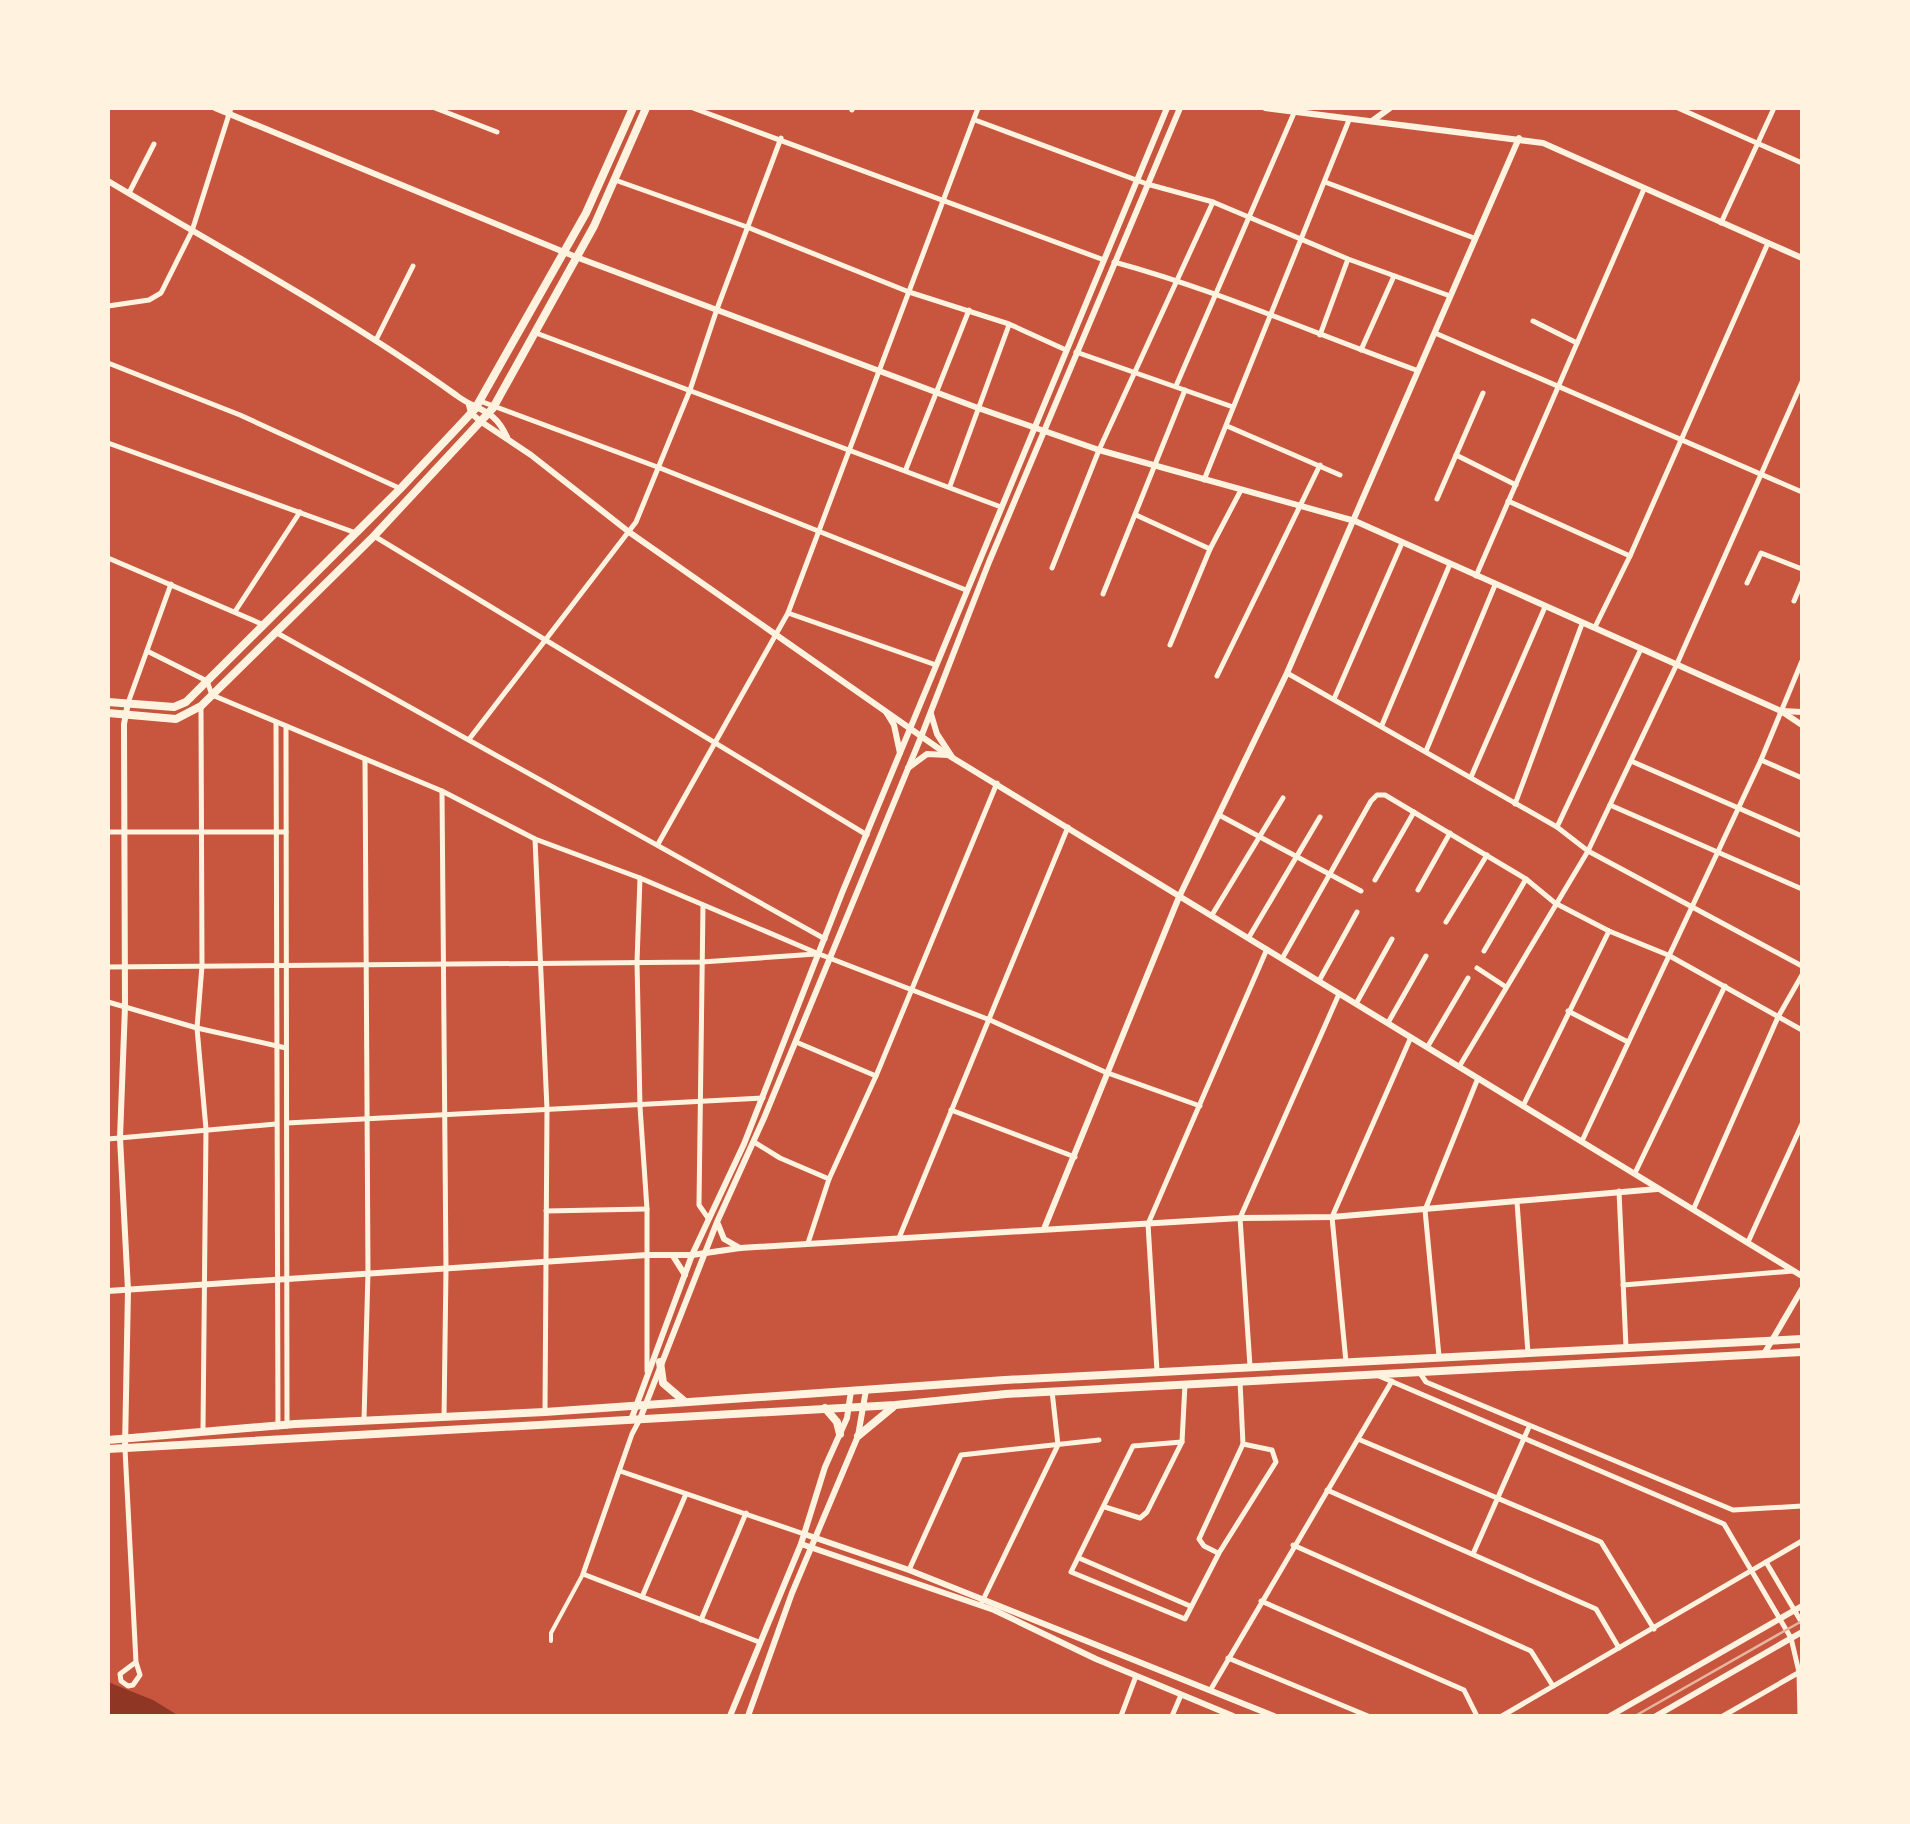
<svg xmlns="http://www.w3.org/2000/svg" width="1910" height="1824" font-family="'Roboto Condensed',sans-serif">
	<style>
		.water { fill: #8f3625 }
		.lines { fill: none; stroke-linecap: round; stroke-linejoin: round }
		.pedestrian { stroke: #fff3e0; stroke-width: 4 }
		.minor { stroke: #fff3e0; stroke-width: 5 }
		.tertiary { stroke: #fff3e0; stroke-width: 6 }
		.secondary { stroke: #fff3e0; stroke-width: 6 }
		.primary { stroke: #fff3e0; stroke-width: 8 }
		.rail { stroke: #e9b49f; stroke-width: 2.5 }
	</style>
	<rect width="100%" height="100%" fill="#c8553d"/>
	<path class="water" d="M 108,1682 L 153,1700 L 179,1716 L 108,1715 Z"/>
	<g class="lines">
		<path class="pedestrian" d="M 551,1641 L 551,1633 L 583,1574"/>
		<g class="minor">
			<path d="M 435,108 L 497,132"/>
			<path d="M 693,108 L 1104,260"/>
			<path d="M 1678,108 L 1802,163"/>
			<path d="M 852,110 L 853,108"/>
			<path d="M 975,120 L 1147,184 L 1213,202 L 1348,259 L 1450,296"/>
			<path d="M 615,180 L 747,227 L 909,292 L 1009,324 L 1066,350"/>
			<path d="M 1325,182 L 1474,238"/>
			<path d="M 129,193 L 154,144"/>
			<path d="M 1721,223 L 1774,108"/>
			<path d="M 1114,262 C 1217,290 1315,334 1416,370"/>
			<path d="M 108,306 L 149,300 L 161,293 L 192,231 L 231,108"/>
			<path d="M 1533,321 L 1577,343"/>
			<path d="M 536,333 L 1001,507"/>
			<path d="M 1435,333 L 1802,492"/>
			<path d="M 1320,335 L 1348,259"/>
			<path d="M 376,340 L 413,266"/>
			<path d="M 1361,350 L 1394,276"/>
			<path d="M 1076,352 L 1233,407"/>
			<path d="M 108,363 L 240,415 L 399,488"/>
			<path d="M 1176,386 L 1294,113"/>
			<path d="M 480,401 L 660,468 L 966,590"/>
			<path d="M 1227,426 L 1340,475"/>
			<path d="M 108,443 L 356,533"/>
			<path d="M 1456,455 L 1516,485"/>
			<path d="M 906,469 L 969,310"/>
			<path d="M 1204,480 L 1349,120"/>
			<path d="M 950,486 L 1009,325"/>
			<path d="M 1437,499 L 1483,393"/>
			<path d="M 1508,501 L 1630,556"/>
			<path d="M 1136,515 L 1210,549"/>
			<path d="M 374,536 L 867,835"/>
			<path d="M 108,558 L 264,625"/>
			<path d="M 1052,568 L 1099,450 L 1213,202"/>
			<path d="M 1476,576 L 1644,189"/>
			<path d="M 1747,583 L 1761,553 L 1802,569"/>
			<path d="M 1103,594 L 1185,390"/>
			<path d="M 1794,601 L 1802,582"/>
			<path d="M 236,610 L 300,512"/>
			<path d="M 788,613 L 936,665"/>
			<path d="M 1595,627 L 1630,556 L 1768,243"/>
			<path d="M 277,633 L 825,939"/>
			<path d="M 1170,645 L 1210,549 L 1241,490"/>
			<path d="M 147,651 L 207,681 L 212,695 L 442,791 L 535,839 L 640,878 L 819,954 L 990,1020 L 1105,1072 L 1200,1106"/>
			<path d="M 1287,673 L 1557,827 L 1588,851 L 1802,966"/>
			<path d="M 1217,676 L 1320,465"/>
			<path d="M 1334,699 L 1402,543"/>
			<path d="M 128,703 L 171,584"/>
			<path d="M 201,707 L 202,966 L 197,1028 L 206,1129 L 203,1430"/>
			<path d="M 276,722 L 278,1427"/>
			<path d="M 1382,725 L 1450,564"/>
			<path d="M 286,726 L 287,1426"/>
			<path d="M 470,738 L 636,522 L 690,390 L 717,309 L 781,138"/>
			<path d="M 1426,751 L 1495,585"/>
			<path d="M 1761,760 L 1802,778"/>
			<path d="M 1631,761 L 1802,836"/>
			<path d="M 1471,777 L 1545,607"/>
			<path d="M 442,791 L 446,1269 L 444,1418"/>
			<path d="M 1515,804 L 1582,624"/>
			<path d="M 1610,805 L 1802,889"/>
			<path d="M 1219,815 L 1361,891"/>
			<path d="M 1557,827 L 1640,651"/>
			<path d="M 108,832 L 286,832"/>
			<path d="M 535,839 L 547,1109 L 545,1412"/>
			<path d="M 658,844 L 788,613 L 978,108"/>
			<path d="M 640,878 L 637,962 L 640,1107 L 647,1209 L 647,1371"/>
			<path d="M 1375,880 L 1414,812"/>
			<path d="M 1418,890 L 1450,833"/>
			<path d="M 703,905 L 699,1205 L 708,1218"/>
			<path d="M 1212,915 L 1283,798"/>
			<path d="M 1446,922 L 1487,855"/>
			<path d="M 1249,937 L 1320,817"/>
			<path d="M 1484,951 L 1526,879"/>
			<path d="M 1283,957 L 1371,801 L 1377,795 L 1385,795 L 1526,879 L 1555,903 L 1609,931 L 1668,955 L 1802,1030"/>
			<path d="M 108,967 L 702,962 L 816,954"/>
			<path d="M 1477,968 L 1506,987"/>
			<path d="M 1320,979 L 1357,912"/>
			<path d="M 108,1002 L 197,1028 L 286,1048"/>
			<path d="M 1357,1002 L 1392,939"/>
			<path d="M 1568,1011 L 1628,1042"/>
			<path d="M 1389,1021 L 1426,956"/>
			<path d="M 796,1042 L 876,1076"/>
			<path d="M 1428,1046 L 1468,978"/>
			<path d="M 1459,1067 L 1588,851 L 1676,666 L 1802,382"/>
			<path d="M 1523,1106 L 1609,931"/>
			<path d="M 951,1110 L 1075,1157"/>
			<path d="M 287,1123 L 763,1098"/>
			<path d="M 108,1139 L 276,1124"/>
			<path d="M 1582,1141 L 1761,760 L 1802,661"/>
			<path d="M 754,1142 L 780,1158 L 829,1179"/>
			<path d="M 1635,1173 L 1725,986"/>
			<path d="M 1619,1191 L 1626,1347"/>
			<path d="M 1517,1202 L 1528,1353"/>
			<path d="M 1694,1208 L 1778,1017 L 1802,975"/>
			<path d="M 546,1211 L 647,1209"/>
			<path d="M 899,1238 L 1068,827"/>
			<path d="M 1748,1242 L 1802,1124"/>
			<path d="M 808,1243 L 829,1179 L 876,1076 L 997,783"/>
			<path d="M 1623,1285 L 1793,1271"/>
			<path d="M 1439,1356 L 1425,1210 L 1478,1078"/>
			<path d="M 1346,1362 L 1332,1217 L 1411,1037"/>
			<path d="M 1250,1366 L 1240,1218 L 1339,994"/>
			<path d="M 1157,1371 L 1148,1224 L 1267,949"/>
			<path d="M 1420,1373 L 1426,1382 L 1733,1510 L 1802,1506"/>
			<path d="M 1379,1376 L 1724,1524 L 1791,1638 L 1799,1672 L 1800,1716"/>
			<path d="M 640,1419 L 632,1434 L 583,1574 L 759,1642"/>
			<path d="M 364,1420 L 368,1272 L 365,759"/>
			<path d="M 1358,1439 L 1601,1542 L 1654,1629"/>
			<path d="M 1182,1442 L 1133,1446 L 1071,1572 L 1185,1619 L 1219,1553 L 1276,1462 L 1272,1450 L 1243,1444"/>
			<path d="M 125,1449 L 136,1662 L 140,1675 L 133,1685 L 128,1686 L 121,1681 L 120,1674 L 136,1662"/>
			<path d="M 620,1471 L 804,1534"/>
			<path d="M 1327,1490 L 1596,1609 L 1619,1648"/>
			<path d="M 1105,1507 L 1140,1518 L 1147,1512 L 1182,1442 L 1185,1384"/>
			<path d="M 1293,1545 L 1531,1651 L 1553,1686"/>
			<path d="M 1218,1553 L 1204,1546 L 1199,1539 L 1243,1444 L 1240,1381"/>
			<path d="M 1473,1554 L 1529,1427"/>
			<path d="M 1079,1558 L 1190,1606"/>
			<path d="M 1766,1562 L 1802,1623"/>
			<path d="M 909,1570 L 961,1455 L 1099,1440"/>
			<path d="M 642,1597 L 686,1494"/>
			<path d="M 1261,1601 L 1464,1690 L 1477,1716"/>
			<path d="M 982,1602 L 1058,1445 L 1052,1391"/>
			<path d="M 701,1620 L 746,1513"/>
			<path d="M 1228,1658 L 1368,1716"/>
			<path d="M 1211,1689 L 1392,1381"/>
			<path d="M 1121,1716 L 1136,1676"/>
			<path d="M 1172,1716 L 1181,1695"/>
			<path d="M 1502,1716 L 1802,1541"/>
			<path d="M 1723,1716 L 1798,1673"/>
		</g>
		<g class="tertiary">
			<path d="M 215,108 L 576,257 L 978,408 L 1099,450 L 1355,521 L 1781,711 L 1802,725"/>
			<path d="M 1265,108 L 1543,143 L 1802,258"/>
			<path d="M 1372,121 L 1390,108"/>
			<path d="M 108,181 C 225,251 345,315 456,395 C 478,412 493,407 507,437"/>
			<path d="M 469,405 L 471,413 L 480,421 L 531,455 L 629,532 L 948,755 L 1802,1276"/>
			<path d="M 1782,711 L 1802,712"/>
			<path d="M 1044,1229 L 1179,897 L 1287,673 L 1519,138"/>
			<path d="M 108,1291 L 647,1255 L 692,1255 L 740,1248 L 1240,1218 L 1332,1217 L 1657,1189"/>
			<path d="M 1764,1354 L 1802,1289"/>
			<path d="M 125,1448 L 128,1290 L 120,1138 L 125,1007 L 124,724 L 128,703"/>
		</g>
		<g class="secondary">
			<path d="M 886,712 L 894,725 L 900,753"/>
			<path d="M 931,714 L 937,734 L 952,757"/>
			<path d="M 908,768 L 927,754 L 948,755"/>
			<path d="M 718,1224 L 724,1239 L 740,1248"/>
			<path d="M 673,1256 L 685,1275"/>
			<path d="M 640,1419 L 717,1222 L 764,1118 L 921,737 L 989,562 L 1180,108"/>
			<path d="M 631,1420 L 692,1255 L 744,1144 L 842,893 L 1167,108"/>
			<path d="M 804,1534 L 909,1570 L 1274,1716"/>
			<path d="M 801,1544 L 994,1610 L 1096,1659 L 1233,1716"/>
			<path d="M 730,1716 L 801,1544 L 825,1467 L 847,1418 L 851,1391"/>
			<path d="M 748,1716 L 792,1593 L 858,1436 L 866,1390"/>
			<path d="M 1610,1716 L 1802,1606"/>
			<path d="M 1656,1716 L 1802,1632"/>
		</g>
		<g class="primary">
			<path d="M 108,702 L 174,707 L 186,702 L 400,489 L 475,409 L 586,213 L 633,108"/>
			<path d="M 108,713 L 176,719 L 201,706 L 374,536 L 493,408 L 594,226 L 646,108"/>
			<path d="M 660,1362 L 663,1383 L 684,1401"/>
			<path d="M 825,1408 L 837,1422 L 840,1434"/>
			<path d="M 858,1436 L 893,1407"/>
			<path d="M 108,1440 L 295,1424 L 545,1412 L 1005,1380 L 1802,1339"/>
			<path d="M 108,1449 L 895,1405 L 1006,1394 L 1802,1352"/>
		</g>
		<path class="rail" d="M 1635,1716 L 1802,1621"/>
	</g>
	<rect width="1910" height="1824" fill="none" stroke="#fff3e0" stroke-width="220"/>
</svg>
